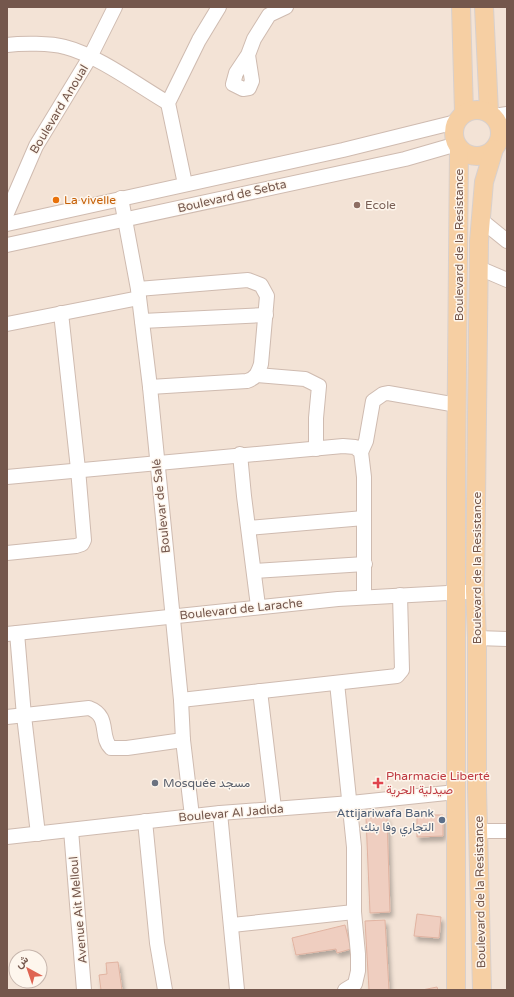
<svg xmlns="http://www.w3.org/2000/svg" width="514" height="997" font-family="'Varela Round',Vazirmatn,sans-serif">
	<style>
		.residential { fill: #f3e3d6; fill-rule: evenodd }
		.building { fill: #efcec0; stroke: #e1b3a1; filter: url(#shadow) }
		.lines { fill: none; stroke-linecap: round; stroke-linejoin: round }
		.minor-casing { stroke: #cfbbb0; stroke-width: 16 }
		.major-casing { stroke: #d8d0cd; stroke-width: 20 }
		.minor { stroke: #fff; stroke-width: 14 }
		.major { stroke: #f6cfa3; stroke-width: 18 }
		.food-dot { fill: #e8710a; stroke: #fef6ed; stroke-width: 1.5 }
		.education-dot { fill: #8d6e63; stroke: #fef6ed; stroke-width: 1.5 }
		.worship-dot { fill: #6b7280; stroke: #fef6ed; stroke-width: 1.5 }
		.health-dot { fill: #e0444e; stroke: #fef6ed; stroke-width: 1.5 }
		.service-dot { fill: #5c6f8a; stroke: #fef6ed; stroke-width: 1.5 }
		.labels { text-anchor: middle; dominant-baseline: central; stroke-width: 3; stroke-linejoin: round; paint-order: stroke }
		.street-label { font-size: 12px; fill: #74574c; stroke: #fef6ed }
		.food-label { font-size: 12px; fill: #c56008; stroke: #fef6ed; text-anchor: start }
		.education-label { font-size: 12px; fill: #785e54; stroke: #fef6ed; text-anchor: start }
		.health-label { font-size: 12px; fill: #be3a42; stroke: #fef6ed; text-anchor: start }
		.worship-label { font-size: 12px; fill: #5b616d; stroke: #fef6ed; text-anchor: start }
		.service-label { font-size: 12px; fill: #4e5e75; stroke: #fef6ed; text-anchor: end }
	</style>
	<defs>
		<filter id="shadow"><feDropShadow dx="2.5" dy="4.5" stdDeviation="2" flood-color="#0004"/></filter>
	</defs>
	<rect width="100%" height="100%" fill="#fbf1e7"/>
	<path class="residential" d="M 7,7 L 507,7 L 507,990 L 7,990 ZM 16,957 L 40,957 L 40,981 L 16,981 Z"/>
	<g class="building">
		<path d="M 417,815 L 443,815 L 443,836 L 417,837 Z"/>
		<path d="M 387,817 L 390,912 L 370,913 L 366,818 Z"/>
		<path d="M 417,914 L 441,917 L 439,938 L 414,936 Z"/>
		<path d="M 385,920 L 389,990 L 369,990 L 365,921 Z"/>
		<path d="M 345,925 L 351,949 L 337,953 L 336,949 L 296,955 L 292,938 Z"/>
		<path d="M 118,962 L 122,990 L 101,990 L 99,975 L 107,974 L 106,963 Z"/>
		<path d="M 437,987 L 438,990 L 422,990 Z"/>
	</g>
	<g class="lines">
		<defs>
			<g id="minor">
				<path d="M 7,45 C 22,43 51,43 65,47 C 97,55 139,86 168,103"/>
				<path d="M 248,55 L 252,81 L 249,88 L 243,89 L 233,84 L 236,73 L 248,55 L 254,39 L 269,15 L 286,7"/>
				<path d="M 494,116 L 507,114"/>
				<path d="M 500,137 L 507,136"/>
				<path d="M 185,184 L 168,103 L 199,40 L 219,7"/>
				<path d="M 121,198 L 138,289 L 150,387 L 181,700 L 183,740 L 192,816"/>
				<path d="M 7,213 L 36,146 L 90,57 L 115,7"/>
				<path d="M 481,220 L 507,241"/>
				<path d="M 7,224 L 343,150 L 456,122"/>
				<path d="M 7,245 L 405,159 L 457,144"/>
				<path d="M 479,268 L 507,280"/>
				<path d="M 138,289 L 248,280 L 261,285 L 267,296 L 261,364 C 258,373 256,378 247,381 L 150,387"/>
				<path d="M 142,321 L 266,315"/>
				<path d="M 7,324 L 139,298"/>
				<path d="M 257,375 L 305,379 L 319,386 L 316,418 L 316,449"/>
				<path d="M 361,452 L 366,441 L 373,401 L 383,394 L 388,393 L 457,405"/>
				<path d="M 240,454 L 244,496 L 258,606"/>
				<path d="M 7,477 L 343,446 L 355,447 L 361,452 L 364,477 L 364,597"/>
				<path d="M 249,528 L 364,518"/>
				<path d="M 7,553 L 76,546 L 82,544 L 84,540 L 78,469 L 61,313"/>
				<path d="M 254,571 L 365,564"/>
				<path d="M 17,633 L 24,716 L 38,834"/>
				<path d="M 7,634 L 338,599 L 466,592"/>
				<path d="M 477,638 L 507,639"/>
				<path d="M 337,683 L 354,847 L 354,912 L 358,954 L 358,971 L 355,984 L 345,990"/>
				<path d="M 260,691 L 274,808"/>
				<path d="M 181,700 L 397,676 L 402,670 L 400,595"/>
				<path d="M 7,717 L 89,708 C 111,716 99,737 111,748 L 127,748 L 183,740"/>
				<path d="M 220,813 L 237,990"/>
				<path d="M 145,821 L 157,943 L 165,990"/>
				<path d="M 71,830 L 84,990"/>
				<path d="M 478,831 L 507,831"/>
				<path d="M 7,837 L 220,813 L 351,803 L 456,792"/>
				<path d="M 232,925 L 354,912"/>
			</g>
			<g id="major">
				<path d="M 461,7 L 464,113"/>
				<path d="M 484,7 L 489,112"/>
				<circle cx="477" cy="133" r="23"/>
				<path d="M 456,990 L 456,480 L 459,148"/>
				<path d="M 482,990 L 477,789 L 477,638 L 475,591 L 479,241 L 484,182 L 494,149"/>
			</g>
		</defs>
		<use href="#minor" class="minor-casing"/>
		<use href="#major" class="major-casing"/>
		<use href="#minor" class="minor"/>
		<use href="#major" class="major"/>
	</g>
	<circle class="food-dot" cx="56" cy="200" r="4"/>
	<circle class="education-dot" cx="357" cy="205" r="4"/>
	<circle class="worship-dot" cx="155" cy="783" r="4"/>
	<path class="health-dot" d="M376 777h4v4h4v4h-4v4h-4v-4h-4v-4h4z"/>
	<circle class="service-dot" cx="442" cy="820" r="4"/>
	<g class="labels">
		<g class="street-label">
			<text transform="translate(59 109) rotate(-59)">Boulevard Anoual</text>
			<text transform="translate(232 196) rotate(-13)">Boulevard de Sebta</text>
			<text transform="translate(459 245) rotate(-90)">Boulevard de la Resistance</text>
			<text transform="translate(161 506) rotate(-96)">Boulevar de Salé</text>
			<text transform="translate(477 568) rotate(-90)">Boulevard de la Resistance</text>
			<text transform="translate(241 609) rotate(-6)">Boulevard de Larache</text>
			<text transform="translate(231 813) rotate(-5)">Boulevar Al Jadida</text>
			<text transform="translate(480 892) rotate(-91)">Boulevard de la Resistance</text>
			<text transform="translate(78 910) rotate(-95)">Avenue Ait Melloul</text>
		</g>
		<g class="food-label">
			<text x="64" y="200">La vivelle</text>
		</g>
		<g class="education-label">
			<text x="365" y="205">Ecole</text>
		</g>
		<g class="health-label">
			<text x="386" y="776">Pharmacie Liberté<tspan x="386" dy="14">صيدلية الحرية</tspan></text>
		</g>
		<g class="worship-label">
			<text x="163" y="783">Mosquée مسجد</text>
		</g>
		<g class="service-label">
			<text x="434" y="813">Attijariwafa Bank<tspan x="434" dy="14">التجاري وفا بنك</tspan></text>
		</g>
	</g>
	<rect width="514" height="997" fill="none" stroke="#74574c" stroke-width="16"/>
	<g transform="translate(28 969) rotate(320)"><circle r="19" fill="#fef6ed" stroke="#c7b6ad"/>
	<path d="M0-3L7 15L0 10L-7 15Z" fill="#df6452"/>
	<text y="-6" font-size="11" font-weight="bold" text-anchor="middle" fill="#74574c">ش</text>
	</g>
</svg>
